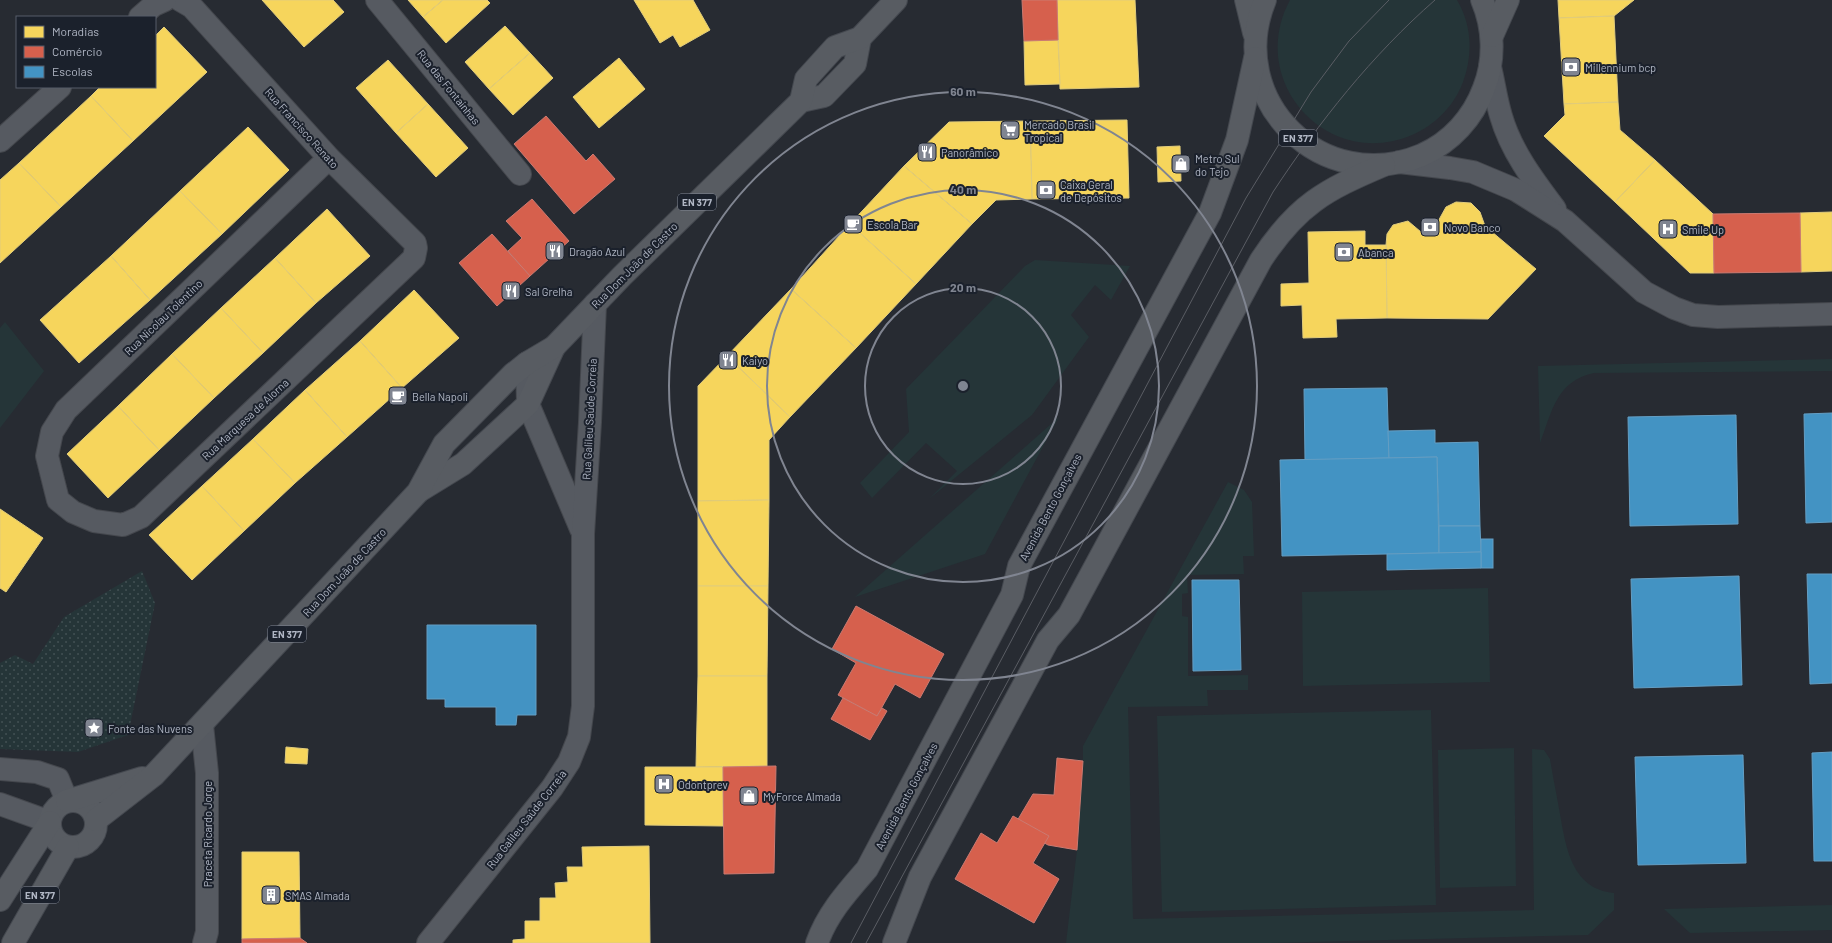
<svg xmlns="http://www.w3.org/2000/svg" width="1832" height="943" font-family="Barlow,sans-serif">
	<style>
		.grass { fill: #253538 }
		.park { fill: url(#park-dots) }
		.homes { fill: #f6d55c; stroke: #e1cc7b }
		.shops { fill: #d6604d; stroke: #cb7a71 }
		.schools { fill: #4393c3; stroke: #649ec3 }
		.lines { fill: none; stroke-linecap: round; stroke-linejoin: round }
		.minor-casing { stroke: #44474d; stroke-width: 24 }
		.tertiary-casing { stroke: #44474d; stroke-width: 24 }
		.primary-casing { stroke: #44484f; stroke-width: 24 }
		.minor { stroke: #565a61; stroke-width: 22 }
		.tertiary { stroke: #565a61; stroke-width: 22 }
		.primary { stroke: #585c62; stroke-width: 22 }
		.tram { stroke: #5a5d64; stroke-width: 1 }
		.ring { fill: none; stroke: #808591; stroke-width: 2 }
		.labels { text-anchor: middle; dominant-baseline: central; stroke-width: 4; stroke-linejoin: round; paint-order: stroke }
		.shield { fill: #1b212c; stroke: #838996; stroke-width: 1 }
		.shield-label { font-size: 10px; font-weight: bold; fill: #b0b6c4 }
		.poi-label { font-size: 11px; fill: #b0b6c4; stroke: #1b212c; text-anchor: start }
		.street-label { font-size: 11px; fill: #b0b6c4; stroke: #1b212c }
		.centre { fill: #808591; stroke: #1b212c; stroke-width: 2 }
		.ring-label { font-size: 12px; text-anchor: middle; font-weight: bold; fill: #808591; stroke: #1b212c; stroke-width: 4; stroke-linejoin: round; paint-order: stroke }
	</style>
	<defs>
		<pattern id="park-dots" width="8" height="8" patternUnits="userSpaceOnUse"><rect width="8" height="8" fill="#253538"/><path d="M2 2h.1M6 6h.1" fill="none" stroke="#425053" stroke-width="1.8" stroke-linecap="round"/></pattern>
	</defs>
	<rect width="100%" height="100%" fill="#272b32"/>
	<g class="grass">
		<path d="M 1290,0 L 1457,0 C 1472,25 1473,55 1463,82 C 1454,106 1435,125 1412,135 C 1327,171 1246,81 1290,0 Z"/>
		<path d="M 1035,260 L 1130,266 L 1111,300 L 1095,285 L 1071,315 L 1089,337 L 1032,415 L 929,499 L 957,471 L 926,443 L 872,498 L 860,483 L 909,432 L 906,389 L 1025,266 Z"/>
		<path d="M 5,322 L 44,371 L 0,428 L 0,328 Z"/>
		<path d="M 1832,359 L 1832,371 L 1594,373 C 1556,381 1552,412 1540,443 L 1538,366 Z"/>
		<path d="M 1059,417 L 985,554 L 855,597 Z"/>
		<path d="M 1228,482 L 1244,490 L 1252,502 L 1254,556 L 1243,556 L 1244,574 L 1187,575 L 1188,593 L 1182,594 L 1182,616 L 1188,617 L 1188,676 L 1248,675 L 1248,690 L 1207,690 L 1208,706 L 1128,707 L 1133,919 L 1534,910 L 1532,749 L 1544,750 L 1550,759 C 1553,778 1557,796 1560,814 C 1566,848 1572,889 1614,893 L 1614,910 L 1588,935 L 1268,943 L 1066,943 L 1077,850 L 1083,761 L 1083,746 Z"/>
		<path d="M 1488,588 L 1490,682 L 1303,686 L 1302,592 Z"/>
		<path d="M 1431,710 L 1436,905 L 1162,912 L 1157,716 Z"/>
		<path d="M 1514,748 L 1516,886 L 1440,888 L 1438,750 Z"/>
		<path d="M 1832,905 L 1832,930 L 1690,933 L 1664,909 Z"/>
	</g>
	<path class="park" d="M 142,571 L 155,603 L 128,735 L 78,752 L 0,749 L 0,663 L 15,655 L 33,664 L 64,617 Z"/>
	<g class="homes">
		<path d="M 262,0 L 333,0 L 344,12 L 304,47 Z"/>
		<path d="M 408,0 L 443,0 L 423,17 Z"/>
		<path d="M 443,0 L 487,0 L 490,3 L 446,43 L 423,17 Z"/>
		<path d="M 634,0 L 693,0 L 710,30 L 680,47 L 673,35 L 660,43 Z"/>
		<path d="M 1057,0 L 1135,0 L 1139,87 L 1060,89 Z"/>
		<path d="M 1558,0 L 1634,0 L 1614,16 L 1559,18 Z"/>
		<path d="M 1614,16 L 1618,102 L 1564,104 L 1559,18 Z"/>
		<path d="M 505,26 L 530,53 L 489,89 L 465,62 Z"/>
		<path d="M 164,27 L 207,72 L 133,141 L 91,96 L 100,87 L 155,87 L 155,36 Z"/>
		<path d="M 1058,40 L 1060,84 L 1025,85 L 1024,41 Z"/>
		<path d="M 530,53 L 553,78 L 513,115 L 489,89 Z"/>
		<path d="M 619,58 L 645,89 L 599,128 L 573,97 Z"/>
		<path d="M 388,60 L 428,104 L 396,133 L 356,88 Z"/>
		<path d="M 91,96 L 133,141 L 61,207 L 19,163 Z"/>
		<path d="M 1618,102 L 1620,130 L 1655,160 L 1615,202 L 1544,136 L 1565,115 L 1564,104 Z"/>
		<path d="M 428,104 L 468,148 L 436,177 L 396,133 Z"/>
		<path d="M 1127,120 L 1129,198 L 1032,199 L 1030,121 Z"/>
		<path d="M 1030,121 L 1032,199 L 996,200 L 972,224 L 904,166 L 949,122 Z"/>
		<path d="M 248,127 L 289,170 L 222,234 L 180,191 Z"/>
		<path d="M 1180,146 L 1181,181 L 1158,182 L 1157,147 Z"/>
		<path d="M 1655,160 L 1713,214 L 1714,273 L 1690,273 L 1615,202 Z"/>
		<path d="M 19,163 L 61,207 L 0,263 L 0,180 Z"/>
		<path d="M 904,166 L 972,224 L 916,284 L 850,224 Z"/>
		<path d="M 180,191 L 222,234 L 150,300 L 111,256 Z"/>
		<path d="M 1456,202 L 1471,203 L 1480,212 L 1485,226 L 1536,269 L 1488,319 L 1387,318 L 1386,245 L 1387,234 L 1393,225 L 1408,221 L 1421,232 L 1436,225 L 1446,207 Z"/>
		<path d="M 327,209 L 370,256 L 316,303 L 275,258 Z"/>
		<path d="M 1832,212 L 1832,271 L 1801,272 L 1800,213 Z"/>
		<path d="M 850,224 L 916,284 L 856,348 L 791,289 Z"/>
		<path d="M 1365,231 L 1365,245 L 1386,245 L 1387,318 L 1336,319 L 1337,337 L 1303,338 L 1302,305 L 1281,306 L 1281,284 L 1309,283 L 1308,232 Z"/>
		<path d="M 111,256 L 150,300 L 79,363 L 40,320 Z"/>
		<path d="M 275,258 L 316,303 L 263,353 L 221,308 Z"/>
		<path d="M 791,289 L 856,348 L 790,417 L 727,356 Z"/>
		<path d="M 414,290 L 459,338 L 402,388 L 360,341 Z"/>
		<path d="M 221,308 L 263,353 L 214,398 L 172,354 Z"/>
		<path d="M 360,341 L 402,388 L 347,437 L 305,390 Z"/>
		<path d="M 172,354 L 214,398 L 159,450 L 118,406 Z"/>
		<path d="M 727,356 L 790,417 L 769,440 L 769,500 L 698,501 L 698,386 Z"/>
		<path d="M 305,390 L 347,437 L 295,483 L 253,439 Z"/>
		<path d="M 118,406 L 159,450 L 108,498 L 67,454 Z"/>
		<path d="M 253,439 L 295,483 L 244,531 L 202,486 Z"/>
		<path d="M 202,486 L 244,531 L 192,580 L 149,535 Z"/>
		<path d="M 769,500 L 768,586 L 698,586 L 698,501 Z"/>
		<path d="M 0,509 L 43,538 L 6,592 L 0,588 Z"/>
		<path d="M 698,586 L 768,586 L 767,676 L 698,676 Z"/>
		<path d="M 698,676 L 767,676 L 767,766 L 696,767 Z"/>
		<path d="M 286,747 L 308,749 L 307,764 L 285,763 Z"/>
		<path d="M 645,767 L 723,767 L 723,826 L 645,825 Z"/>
		<path d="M 649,846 L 650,943 L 513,943 L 513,940 L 525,939 L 525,921 L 540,921 L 540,898 L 556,898 L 555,883 L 568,882 L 567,867 L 583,867 L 582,847 Z"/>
		<path d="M 242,852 L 299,852 L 300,938 L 242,939 Z"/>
	</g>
	<g class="shops">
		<path d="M 1022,0 L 1057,0 L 1058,40 L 1024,41 Z"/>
		<path d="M 546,116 L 586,161 L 593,154 L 615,179 L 574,214 L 514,144 Z"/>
		<path d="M 532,199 L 569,241 L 530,276 L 508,251 L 522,238 L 506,221 Z"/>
		<path d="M 1800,213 L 1801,272 L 1714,273 L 1713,214 Z"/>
		<path d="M 492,234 L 530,276 L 497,306 L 459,263 Z"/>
		<path d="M 856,606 L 944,654 L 920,698 L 895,684 L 877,716 L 838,695 L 856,663 L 832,649 Z"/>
		<path d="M 843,698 L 877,716 L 882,708 L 887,711 L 870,740 L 831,719 Z"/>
		<path d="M 1057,758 L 1083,761 L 1077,850 L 1048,845 L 1014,826 L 1033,794 L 1054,795 Z"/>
		<path d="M 776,766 L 774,873 L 724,874 L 723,767 Z"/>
		<path d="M 1013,816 L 1049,836 L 1033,863 L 1059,879 L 1034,923 L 955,879 L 981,833 L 997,843 Z"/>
		<path d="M 300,938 L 307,943 L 242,943 L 242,939 Z"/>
	</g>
	<g class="schools">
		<path d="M 1387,388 L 1389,458 L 1305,460 L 1304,389 Z"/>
		<path d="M 1832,413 L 1832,522 L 1806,523 L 1804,414 Z"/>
		<path d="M 1736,415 L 1738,524 L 1630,526 L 1628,417 Z"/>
		<path d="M 1435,430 L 1435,443 L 1478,442 L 1480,526 L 1439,526 L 1437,457 L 1389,458 L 1388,431 Z"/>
		<path d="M 1437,457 L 1439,553 L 1282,556 L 1280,460 Z"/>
		<path d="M 1439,526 L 1480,526 L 1481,552 L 1439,553 Z"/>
		<rect x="1481" y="539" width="12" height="29"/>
		<path d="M 1481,552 L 1481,568 L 1387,570 L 1387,554 Z"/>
		<path d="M 1807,574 L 1832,574 L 1832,683 L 1810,684 Z"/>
		<path d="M 1739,576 L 1742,685 L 1634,688 L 1631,579 Z"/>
		<path d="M 1192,580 L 1239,580 L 1241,670 L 1193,671 Z"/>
		<path d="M 427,625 L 536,625 L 536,715 L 517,715 L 516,725 L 496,725 L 496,707 L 445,707 L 445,699 L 427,699 Z"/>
		<path d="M 1832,752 L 1832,861 L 1814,861 L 1812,753 Z"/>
		<path d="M 1743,755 L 1746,863 L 1638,865 L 1635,757 Z"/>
	</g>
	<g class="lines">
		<defs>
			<g id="minor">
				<path d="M 180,0 L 192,7 L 329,158 L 415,243 L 416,248 L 414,258 L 141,517 L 123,525 L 94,521 L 73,512 L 58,500 L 47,456 L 52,432 L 66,410 L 329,158"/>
				<path d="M 377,0 L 520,174"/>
				<path d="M 140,17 L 154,5 L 165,0"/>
				<path d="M 0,141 L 60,87"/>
				<path d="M 527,363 L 528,404 L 581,529"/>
				<path d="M 202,725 L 207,773 L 207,932 L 204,943"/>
				<path d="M 0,769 L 37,772 L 58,779 L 67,801"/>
				<path d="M 0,804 L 50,822"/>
				<path d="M 428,943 L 552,788 L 569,762 L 579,737 L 583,706 L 583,534 L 590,422 L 595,304"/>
			</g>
			<g id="tertiary">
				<path d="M 1490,67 C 1494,83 1496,100 1501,116 C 1511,151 1534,181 1555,209"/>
				<path d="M 1399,162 L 1450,168 L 1473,172 L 1516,190 L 1565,221 L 1644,292 L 1674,308 L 1693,315 L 1718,317 L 1832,314"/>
			</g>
			<g id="primary">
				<path d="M 1246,0 L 1254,33"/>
				<path d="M 1265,0 C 1224,100 1322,197 1422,155 C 1451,142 1473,118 1484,88 C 1495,60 1494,28 1482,0"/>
				<path d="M 1492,36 L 1508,0"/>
				<path d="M 801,101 L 824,96 L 855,64 L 860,38"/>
				<path d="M 419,491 L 463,464 L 528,404 L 554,347"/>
				<circle cx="73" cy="824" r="23"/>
				<path d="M 67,801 L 142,778"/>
				<path d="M 96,820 L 154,775 L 418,492 L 444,444 L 513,374 L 527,363 L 554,347 L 622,276 L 801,101 L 806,79 L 835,47 L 860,38 L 896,0"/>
				<path d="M 0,900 L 50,822"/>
				<path d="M 13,943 L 68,847"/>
				<path d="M 817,943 C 827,914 847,892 867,869 L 1012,595 L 1019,566 L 1210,213 L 1237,140 L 1255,58"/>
				<path d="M 894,943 L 920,877 L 1048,640 L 1069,615 L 1261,260 C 1297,205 1325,190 1384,165"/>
			</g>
		</defs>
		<use href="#minor" class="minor-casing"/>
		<use href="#tertiary" class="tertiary-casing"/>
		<use href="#primary" class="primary-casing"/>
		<use href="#minor" class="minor"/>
		<use href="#tertiary" class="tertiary"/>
		<use href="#primary" class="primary"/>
		<g class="tram">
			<path d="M 851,943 L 1246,198 L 1311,92 L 1349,41 L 1389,0"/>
			<path d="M 866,943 L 1273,192 C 1319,122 1372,55 1435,0"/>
		</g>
	</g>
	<g class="ring">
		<circle cx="963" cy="386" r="98"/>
		<circle cx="963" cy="386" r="196"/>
		<circle cx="963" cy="386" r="294"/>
	</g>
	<defs>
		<symbol id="bank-square" viewBox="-11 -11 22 22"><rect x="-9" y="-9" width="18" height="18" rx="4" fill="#808591" stroke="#1b212c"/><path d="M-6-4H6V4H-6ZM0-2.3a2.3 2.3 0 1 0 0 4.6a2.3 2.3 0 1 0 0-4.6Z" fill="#fff"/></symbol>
		<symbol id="supermarket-square" viewBox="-11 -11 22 22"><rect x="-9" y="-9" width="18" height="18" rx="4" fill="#808591" stroke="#1b212c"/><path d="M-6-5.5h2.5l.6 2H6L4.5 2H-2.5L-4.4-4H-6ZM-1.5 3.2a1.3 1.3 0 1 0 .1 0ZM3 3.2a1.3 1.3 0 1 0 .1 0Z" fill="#fff"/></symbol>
		<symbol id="restaurant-square" viewBox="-11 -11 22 22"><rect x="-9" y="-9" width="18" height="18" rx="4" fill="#808591" stroke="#1b212c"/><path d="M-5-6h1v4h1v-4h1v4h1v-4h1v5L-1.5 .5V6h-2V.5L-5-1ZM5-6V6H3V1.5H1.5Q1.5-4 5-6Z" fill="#fff"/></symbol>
		<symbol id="shop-square" viewBox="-11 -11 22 22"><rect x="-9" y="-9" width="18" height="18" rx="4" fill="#808591" stroke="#1b212c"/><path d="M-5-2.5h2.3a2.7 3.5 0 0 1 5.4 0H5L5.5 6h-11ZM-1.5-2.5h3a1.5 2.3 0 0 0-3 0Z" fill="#fff"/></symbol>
		<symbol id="cafe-square" viewBox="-11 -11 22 22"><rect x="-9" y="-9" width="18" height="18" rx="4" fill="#808591" stroke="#1b212c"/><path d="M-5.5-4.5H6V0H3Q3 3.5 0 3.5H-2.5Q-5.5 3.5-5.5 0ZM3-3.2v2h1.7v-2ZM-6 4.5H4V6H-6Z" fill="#fff"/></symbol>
		<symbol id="hospital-square" viewBox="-11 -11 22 22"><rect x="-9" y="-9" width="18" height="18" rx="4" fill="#808591" stroke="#1b212c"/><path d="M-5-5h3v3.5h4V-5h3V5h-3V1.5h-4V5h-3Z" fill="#fff"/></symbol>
		<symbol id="sight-square" viewBox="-11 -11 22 22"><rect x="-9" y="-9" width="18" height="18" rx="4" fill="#808591" stroke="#1b212c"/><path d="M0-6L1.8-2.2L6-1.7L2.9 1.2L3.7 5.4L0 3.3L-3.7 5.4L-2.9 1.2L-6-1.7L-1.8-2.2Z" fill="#fff"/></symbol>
		<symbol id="building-square" viewBox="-11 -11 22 22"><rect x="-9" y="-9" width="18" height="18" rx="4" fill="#808591" stroke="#1b212c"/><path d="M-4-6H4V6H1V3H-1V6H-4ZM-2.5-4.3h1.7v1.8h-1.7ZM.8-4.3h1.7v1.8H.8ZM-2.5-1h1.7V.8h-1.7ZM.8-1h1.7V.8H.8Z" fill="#fff"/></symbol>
	</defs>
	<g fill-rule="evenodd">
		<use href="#bank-square" x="1560" y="56" width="22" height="22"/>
		<use href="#supermarket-square" x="999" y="119" width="22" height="22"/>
		<use href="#restaurant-square" x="916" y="141" width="22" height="22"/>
		<use href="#shop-square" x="1170" y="153" width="22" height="22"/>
		<use href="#bank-square" x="1035" y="179" width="22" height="22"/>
		<use href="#cafe-square" x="842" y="213" width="22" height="22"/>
		<use href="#bank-square" x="1419" y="216" width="22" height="22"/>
		<use href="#hospital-square" x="1657" y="218" width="22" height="22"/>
		<use href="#restaurant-square" x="544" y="240" width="22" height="22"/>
		<use href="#bank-square" x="1333" y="241" width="22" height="22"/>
		<use href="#restaurant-square" x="500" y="280" width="22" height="22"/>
		<use href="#restaurant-square" x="717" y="349" width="22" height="22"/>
		<use href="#cafe-square" x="387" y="385" width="22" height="22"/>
		<use href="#sight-square" x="83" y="717" width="22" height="22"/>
		<use href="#hospital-square" x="653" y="773" width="22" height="22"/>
		<use href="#shop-square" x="738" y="785" width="22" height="22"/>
		<use href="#building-square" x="260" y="884" width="22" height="22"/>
	</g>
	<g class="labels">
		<g class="shield">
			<rect x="1279" y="130" width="38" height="16" rx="3"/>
			<rect x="678" y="194" width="38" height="16" rx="3"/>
			<rect x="268" y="626" width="38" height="16" rx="3"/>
			<rect x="21" y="887" width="38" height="16" rx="3"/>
		</g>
		<g class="shield-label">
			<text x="1298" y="138">EN 377</text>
			<text x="697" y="202">EN 377</text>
			<text x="287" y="634">EN 377</text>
			<text x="40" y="895">EN 377</text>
		</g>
		<g class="poi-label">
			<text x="1585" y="67">Millennium bcp</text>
			<text x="1024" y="124">Mercado Brasil<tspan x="1024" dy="13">Tropical</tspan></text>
			<text x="941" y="152">Panorâmico</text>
			<text x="1195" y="158">Metro Sul<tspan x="1195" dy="13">do Tejo</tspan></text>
			<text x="1060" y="184">Caixa Geral<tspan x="1060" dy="13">de Depósitos</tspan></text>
			<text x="867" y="224">Escola Bar</text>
			<text x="1444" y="227">Novo Banco</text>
			<text x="1682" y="229">Smile Up</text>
			<text x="569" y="251">Dragão Azul</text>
			<text x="1358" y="252">Abanca</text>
			<text x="525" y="291">Sal Grelha</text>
			<text x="742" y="360">Kaiyo</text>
			<text x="412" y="396">Bella Napoli</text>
			<text x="108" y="728">Fonte das Nuvens</text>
			<text x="678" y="784">Odontprev</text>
			<text x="763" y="796">MyForce Almada</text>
			<text x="285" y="895">SMAS Almada</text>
		</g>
		<g class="street-label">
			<text transform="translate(449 87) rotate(51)">Rua das Fontaínhas</text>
			<text transform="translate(302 128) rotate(48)">Rua Francisco Renato</text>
			<text transform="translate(634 265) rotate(-45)">Rua Dom João de Castro</text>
			<text transform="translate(163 317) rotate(-44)">Rua Nicolau Tolentino</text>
			<text transform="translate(245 419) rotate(-43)">Rua Marquesa de Alorna</text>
			<text transform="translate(589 419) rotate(-87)">Rua Galileu Saúde Correia</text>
			<text transform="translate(1050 507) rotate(-62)">Avenida Bento Gonçalves</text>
			<text transform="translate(344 572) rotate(-47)">Rua Dom João de Castro</text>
			<text transform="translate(906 796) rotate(-62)">Avenida Bento Gonçalves</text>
			<text transform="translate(526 819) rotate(-52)">Rua Galileu Saúde Correia</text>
			<text transform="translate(207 834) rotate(-90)">Praceta Ricardo Jorge</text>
		</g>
	</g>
	<circle cx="963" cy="386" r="6" class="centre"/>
	<g class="ring-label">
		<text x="963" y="96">60 m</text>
		<text x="963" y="194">40 m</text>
		<text x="963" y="292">20 m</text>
	</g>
	<rect x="16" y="16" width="140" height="72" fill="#1b212c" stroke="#575d69"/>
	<rect x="24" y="26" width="20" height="12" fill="#f6d55c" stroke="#575d69"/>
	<text x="52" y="36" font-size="12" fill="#b0b6c4">Moradias</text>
	<rect x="24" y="46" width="20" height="12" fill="#d6604d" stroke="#575d69"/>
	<text x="52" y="56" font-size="12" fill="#b0b6c4">Comércio</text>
	<rect x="24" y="66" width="20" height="12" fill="#4393c3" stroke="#575d69"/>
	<text x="52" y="76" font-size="12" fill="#b0b6c4">Escolas</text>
</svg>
